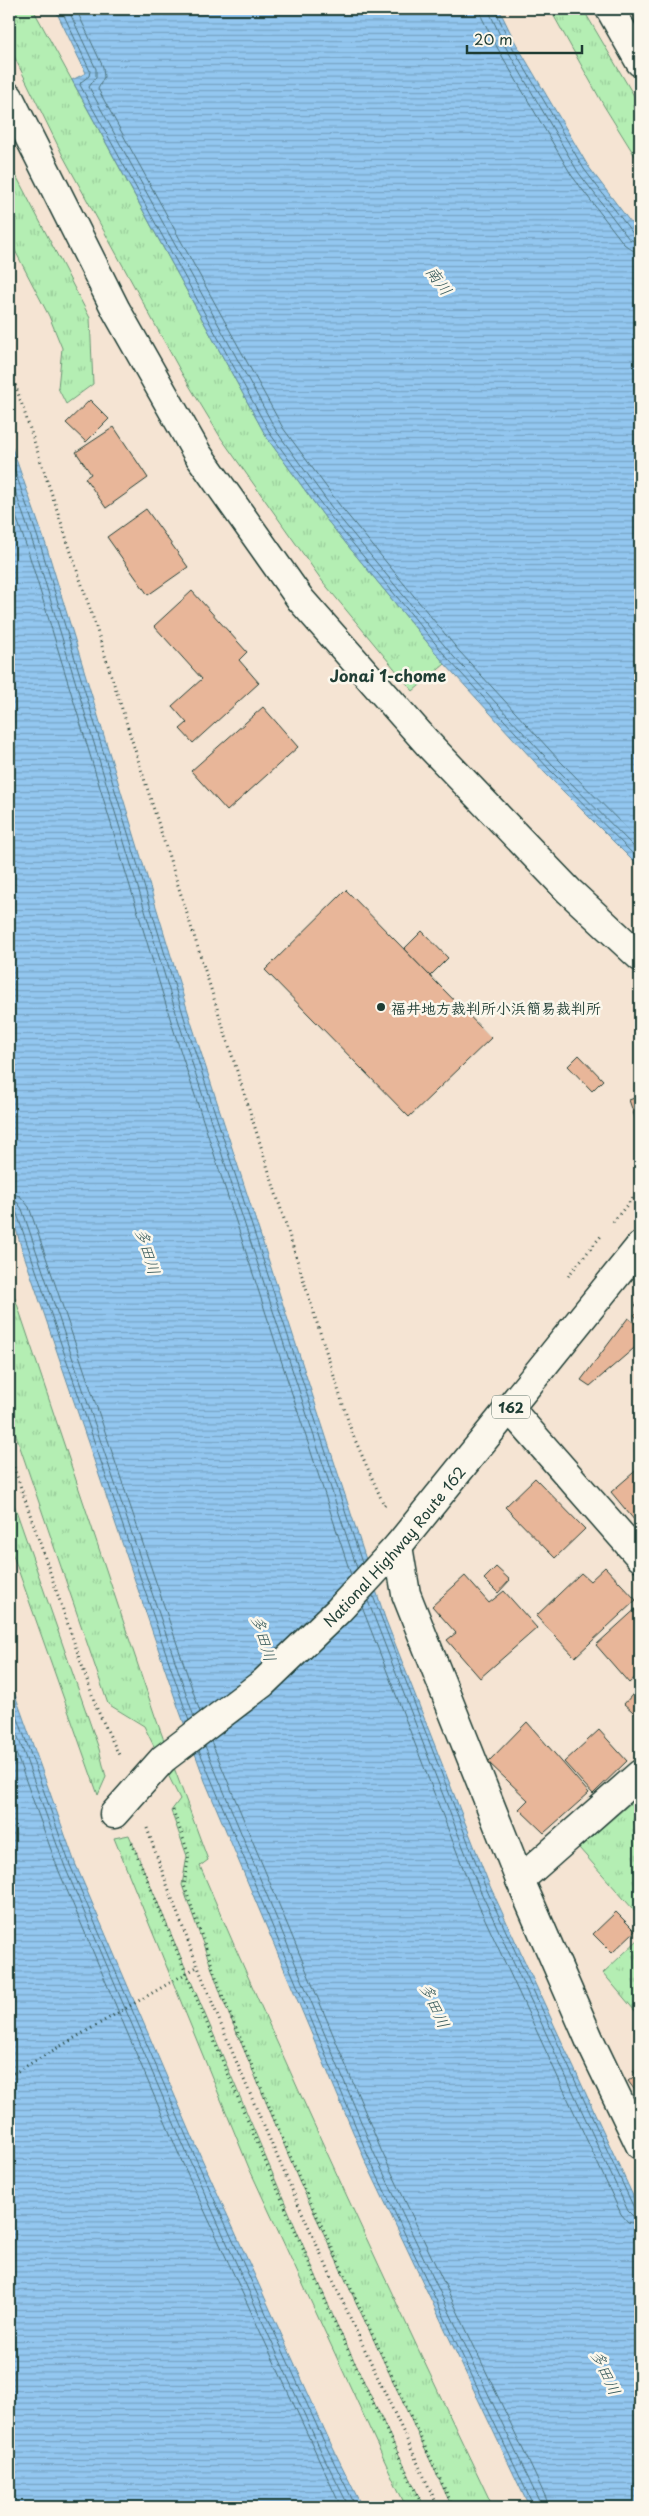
<svg xmlns="http://www.w3.org/2000/svg" width="649" height="2516" font-family="'Playpen Sans','Klee One',sans-serif">
	<style>
		.grass { fill: url(#grass-tufts); stroke: #6a9674 }
		.water { fill: url(#water-rules); stroke: #6590a5 }
		.lines { fill: none; stroke-linecap: round; stroke-linejoin: round }
		.shore { stroke: #4d747f; stroke-width: 1 }
		.building { fill: #e8b699; stroke: #1f3d34 }
		.minor-casing { stroke: #1f3d34; stroke-width: 31 }
		.tertiary-casing { stroke: #1f3d34; stroke-width: 31 }
		.trunk-casing { stroke: #1f3d34; stroke-width: 31 }
		.path { stroke: #1f3d34; stroke-width: 3; stroke-dasharray: 1 4; stroke-linecap: butt }
		.minor { stroke: #fbf7ec; stroke-width: 28 }
		.tertiary { stroke: #fbf7ec; stroke-width: 28 }
		.trunk { stroke: #fbf7ec; stroke-width: 28 }
		.path-bridge { stroke: #1f3d34; stroke-width: 3; stroke-dasharray: 1 4; stroke-linecap: butt }
		.poi-dot { fill: #1f3d34; stroke: #fbf7ec; stroke-width: 2 }
		.labels { text-anchor: middle; dominant-baseline: central; stroke-width: 5; stroke-linejoin: round; paint-order: stroke }
		.shield { fill: #fbf7ec; stroke: #61756b; stroke-width: 1 }
		.shield-label { font-size: 14px; font-weight: bold; fill: #1f3d34 }
		.poi-label { font-size: 15px; font-weight: bold; fill: #1f3d34; stroke: #fbf7ec; text-anchor: start }
		.street-label { font-size: 15px; fill: #1f3d34; stroke: #fbf7ec }
		.water-label { font-size: 16px; font-style: italic; fill: #36595a; stroke: #fbf7ec }
		.neighbourhood-label { font-size: 16px; font-weight: bold; fill: #1f3d34; stroke: #fbf7ec }
	</style>
	<defs>
		<pattern id="grass-tufts" width="24" height="20" patternUnits="userSpaceOnUse" patternTransform="scale(1.25)"><rect width="24" height="20" fill="#b4eeb3"/><path d="M3 7l-1-3M5 7V3M7 7l1-3M15 17l-1-3M17 17v-4M19 17l1-3" fill="none" stroke="#9acd9b"/></pattern>
		<pattern id="water-rules" width="6" height="5" patternUnits="userSpaceOnUse" patternTransform="scale(1.25)"><rect width="6" height="5" fill="#93c7f0"/><path d="M0 2.5h6" fill="none" stroke="#77a3c3"/></pattern>
	</defs>
	<rect width="100%" height="100%" fill="#f5e4d3"/>
	<filter id="ink" filterUnits="userSpaceOnUse"><feTurbulence type="fractalNoise" baseFrequency=".02" numOctaves="2"/><feDisplacementMap in="SourceGraphic" scale="10" xChannelSelector="R" yChannelSelector="G"/><feConvolveMatrix kernelMatrix="1 2 1 2 8 2 1 2 1" color-interpolation-filters="sRGB"/></filter>
	<g filter="url(#ink)">
		<g class="grass">
			<path d="M 9,9 L 33,9 L 267,438 L 326,519 L 445,664 L 413,691 L 323,582 L 221,438 L 181,372 L 63,156 L 9,46 Z"/>
			<path d="M 550,9 L 583,9 L 640,106 L 640,164 L 604,106 Z"/>
			<path d="M 9,162 L 90,318 L 93,384 L 66,404 L 58,388 L 62,348 L 49,316 L 9,239 Z"/>
			<path d="M 9,1280 L 155,1716 L 208,1860 L 200,1866 C 292,2082 392,2295 493,2507 L 452,2507 L 301,2185 L 223,2000 L 182,1885 L 187,1856 L 171,1811 L 180,1799 L 144,1726 L 108,1704 L 9,1415 Z"/>
			<path d="M 9,1490 L 99,1749 L 106,1777 L 98,1795 L 9,1544 Z"/>
			<path d="M 640,1795 L 640,1813 L 633,1819 L 640,1836 L 640,1917 L 579,1848 Z"/>
			<path d="M 129,1835 L 336,2323 L 424,2507 L 406,2507 L 249,2168 L 114,1838 Z"/>
			<path d="M 640,1938 L 640,2017 L 603,1973 Z"/>
		</g>
		<g class="water">
			<path d="M 55,9 L 499,9 L 514,40 L 588,166 L 640,235 L 640,868 L 545,773 L 445,664 L 326,519 L 267,438 L 72,80 L 86,73 Z"/>
			<path d="M 9,439 L 46,545 L 192,1025 L 385,1618 L 489,1884 L 640,2211 L 640,2507 L 530,2507 L 524,2496 L 364,2158 L 205,1781 L 176,1701 L 20,1243 L 9,1204 Z"/>
			<path d="M 9,1678 L 75,1863 L 201,2157 L 331,2444 L 362,2507 L 9,2507 Z"/>
		</g>
		<g class="lines">
			<g class="shore">
				<path d="M 61,9 L 90,71 L 89,76 L 81,82 L 80,85 L 271,435 L 330,516 L 449,660 L 549,769 L 640,861"/>
				<path d="M 68,9 L 96,69 L 96,77 L 89,87 L 277,432 L 335,512 L 453,656 L 553,765 L 640,853"/>
				<path d="M 76,9 L 103,67 L 104,77 L 98,89 L 283,428 L 341,507 L 459,651 L 559,760 L 640,842"/>
				<path d="M 481,9 L 482,18 L 498,49 L 572,176 L 624,244 L 632,250 L 640,251"/>
				<path d="M 488,9 L 505,46 L 578,172 L 629,239 L 640,243"/>
				<path d="M 495,9 L 510,43 L 584,169 L 634,235 L 640,237"/>
				<path d="M 9,454 L 41,547 L 187,1027 L 362,1563"/>
				<path d="M 9,473 L 35,549 L 181,1029 L 357,1568"/>
				<path d="M 9,496 L 28,551 L 174,1031 L 351,1575"/>
				<path d="M 9,1193 L 20,1196 L 29,1207 L 200,1712"/>
				<path d="M 9,1201 L 17,1202 L 22,1209 L 194,1717"/>
				<path d="M 9,1207 L 16,1211 L 189,1721"/>
				<path d="M 373,1596 L 485,1886 L 634,2208 L 640,2211"/>
				<path d="M 368,1601 L 479,1888 L 628,2211 L 633,2216 L 640,2218"/>
				<path d="M 362,1607 L 472,1891 L 621,2214 L 628,2222 L 640,2225"/>
				<path d="M 9,1693 L 70,1865 L 196,2159 L 326,2446 L 356,2507"/>
				<path d="M 9,1712 L 65,1867 L 190,2161 L 320,2449 L 349,2507"/>
				<path d="M 9,1734 L 58,1869 L 183,2164 L 341,2507"/>
				<path d="M 211,1741 L 381,2150 L 546,2498 L 547,2507"/>
				<path d="M 205,1746 L 374,2153 L 539,2501 L 540,2507"/>
				<path d="M 199,1750 L 368,2156 L 534,2507"/>
			</g>
		</g>
		<g class="building">
			<path d="M 90,400 L 109,419 L 86,442 L 66,423 Z"/>
			<path d="M 114,427 L 148,478 L 106,508 L 85,478 L 91,474 L 76,452 Z"/>
			<path d="M 146,509 L 188,567 L 148,595 L 107,537 Z"/>
			<path d="M 192,591 L 247,652 L 239,660 L 259,683 L 193,743 L 180,729 L 187,723 L 172,706 L 202,679 L 154,626 Z"/>
			<path d="M 263,707 L 298,747 L 227,811 L 191,771 Z"/>
			<path d="M 346,890 L 491,1038 L 409,1117 L 265,970 Z"/>
			<path d="M 422,931 L 448,958 L 430,976 L 404,949 Z"/>
			<path d="M 579,1055 L 603,1080 L 592,1091 L 568,1066 Z"/>
			<path d="M 640,1096 L 640,1132 L 629,1100 Z"/>
			<path d="M 640,1300 L 640,1322 L 634,1315 L 639,1310 L 635,1305 Z"/>
			<path d="M 628,1318 L 640,1327 L 640,1343 L 590,1386 L 581,1380 Z"/>
			<path d="M 640,1467 L 640,1527 L 611,1492 Z"/>
			<path d="M 535,1478 L 585,1529 L 555,1558 L 505,1507 Z"/>
			<path d="M 496,1567 L 510,1580 L 498,1593 L 484,1579 Z"/>
			<path d="M 605,1567 L 636,1600 L 575,1657 L 536,1616 L 581,1573 L 590,1581 Z"/>
			<path d="M 465,1576 L 489,1603 L 504,1591 L 537,1628 L 480,1678 L 447,1640 L 456,1633 L 432,1606 Z"/>
			<path d="M 640,1605 L 640,1673 L 629,1683 L 596,1645 Z"/>
			<path d="M 640,1686 L 640,1718 L 624,1704 Z"/>
			<path d="M 527,1722 L 589,1793 L 544,1833 L 519,1809 L 528,1800 L 488,1762 Z"/>
			<path d="M 599,1730 L 627,1761 L 593,1794 L 564,1762 Z"/>
			<path d="M 616,1912 L 635,1931 L 612,1953 L 593,1934 Z"/>
			<path d="M 640,2066 L 640,2097 L 628,2081 L 636,2075 L 633,2071 Z"/>
		</g>
		<g class="lines">
			<defs>
				<g id="minor">
					<path d="M 610,9 L 640,62"/>
					<path d="M 510,1409 L 640,1557"/>
					<path d="M 398,1546 L 406,1594 L 520,1880 L 590,2041 L 640,2145"/>
					<path d="M 520,1880 L 640,1774"/>
				</g>
				<path id="tertiary" d="M 9,97 L 116,310 L 197,453 L 301,600 L 430,746 L 569,891 L 640,957"/>
				<g id="trunk">
					<path id="s1" d="M 114,1814 L 163,1759 L 263,1683 L 338,1611 L 398,1546 L 640,1246"/>
				</g>
			</defs>
			<use href="#minor" class="minor-casing"/>
			<use href="#tertiary" class="tertiary-casing"/>
			<use href="#trunk" class="trunk-casing"/>
			<g class="path">
				<path d="M 9,366 L 95,624 L 352,1433 L 384,1505 L 386,1503"/>
				<path d="M 613,1222 L 640,1189"/>
				<path d="M 568,1276 L 601,1236"/>
				<path d="M 9,1453 L 97,1709 L 120,1757"/>
				<path d="M 173,1810 L 189,1855 L 184,1885 L 224,2000 L 302,2184 L 453,2507"/>
				<path d="M 147,1828 C 227,2062 335,2284 438,2507"/>
				<path d="M 132,1843 L 235,2091 L 335,2323 L 423,2507"/>
			</g>
			<use href="#minor" class="minor"/>
			<use href="#tertiary" class="tertiary"/>
			<use href="#trunk" class="trunk"/>
			<path class="path-bridge" d="M 9,2076 L 197,1967"/>
		</g>
	</g>
	<circle class="poi-dot" cx="381" cy="1007" r="5"/>
	<g class="labels">
		<rect class="shield" x="492" y="1395.5" width="38" height="23" rx="4"/>
		<g class="shield-label">
			<text x="511" y="1407">162</text>
		</g>
		<g class="poi-label">
			<text x="391" y="1007">福井地方裁判所小浜簡易裁判所</text>
		</g>
		<g class="street-label">
			<text stroke="none"><textPath href="#s1" startOffset="389">National Highway Route 162</textPath></text>
		</g>
		<g class="water-label">
			<text transform="translate(440 280) rotate(54)">南川</text>
			<text transform="translate(149 1251) rotate(73)">多田川</text>
			<text transform="translate(265 1638) rotate(73)">多田川</text>
			<text transform="translate(436 2005) rotate(65)">多田川</text>
			<text transform="translate(607 2372) rotate(65)">多田川</text>
		</g>
		<g class="neighbourhood-label">
			<text x="388" y="675">Jonai 1-chome</text>
		</g>
	</g>
	<rect width="649" height="2516" fill="none" stroke="#fbf7ec" stroke-width="30"/>
	<rect x="15" y="15" width="619" height="2486" fill="none" stroke="#1f3d34" stroke-width="2" filter="url(#ink)"/>
	<path d="M467 45v8h115v-8" fill="none" stroke="#1f3d34" stroke-width="2.5"/>
	<text x="474" y="45" font-size="15" fill="#1f3d34" stroke="#fbf7ec" stroke-width="4" paint-order="stroke">20 m</text>
</svg>
